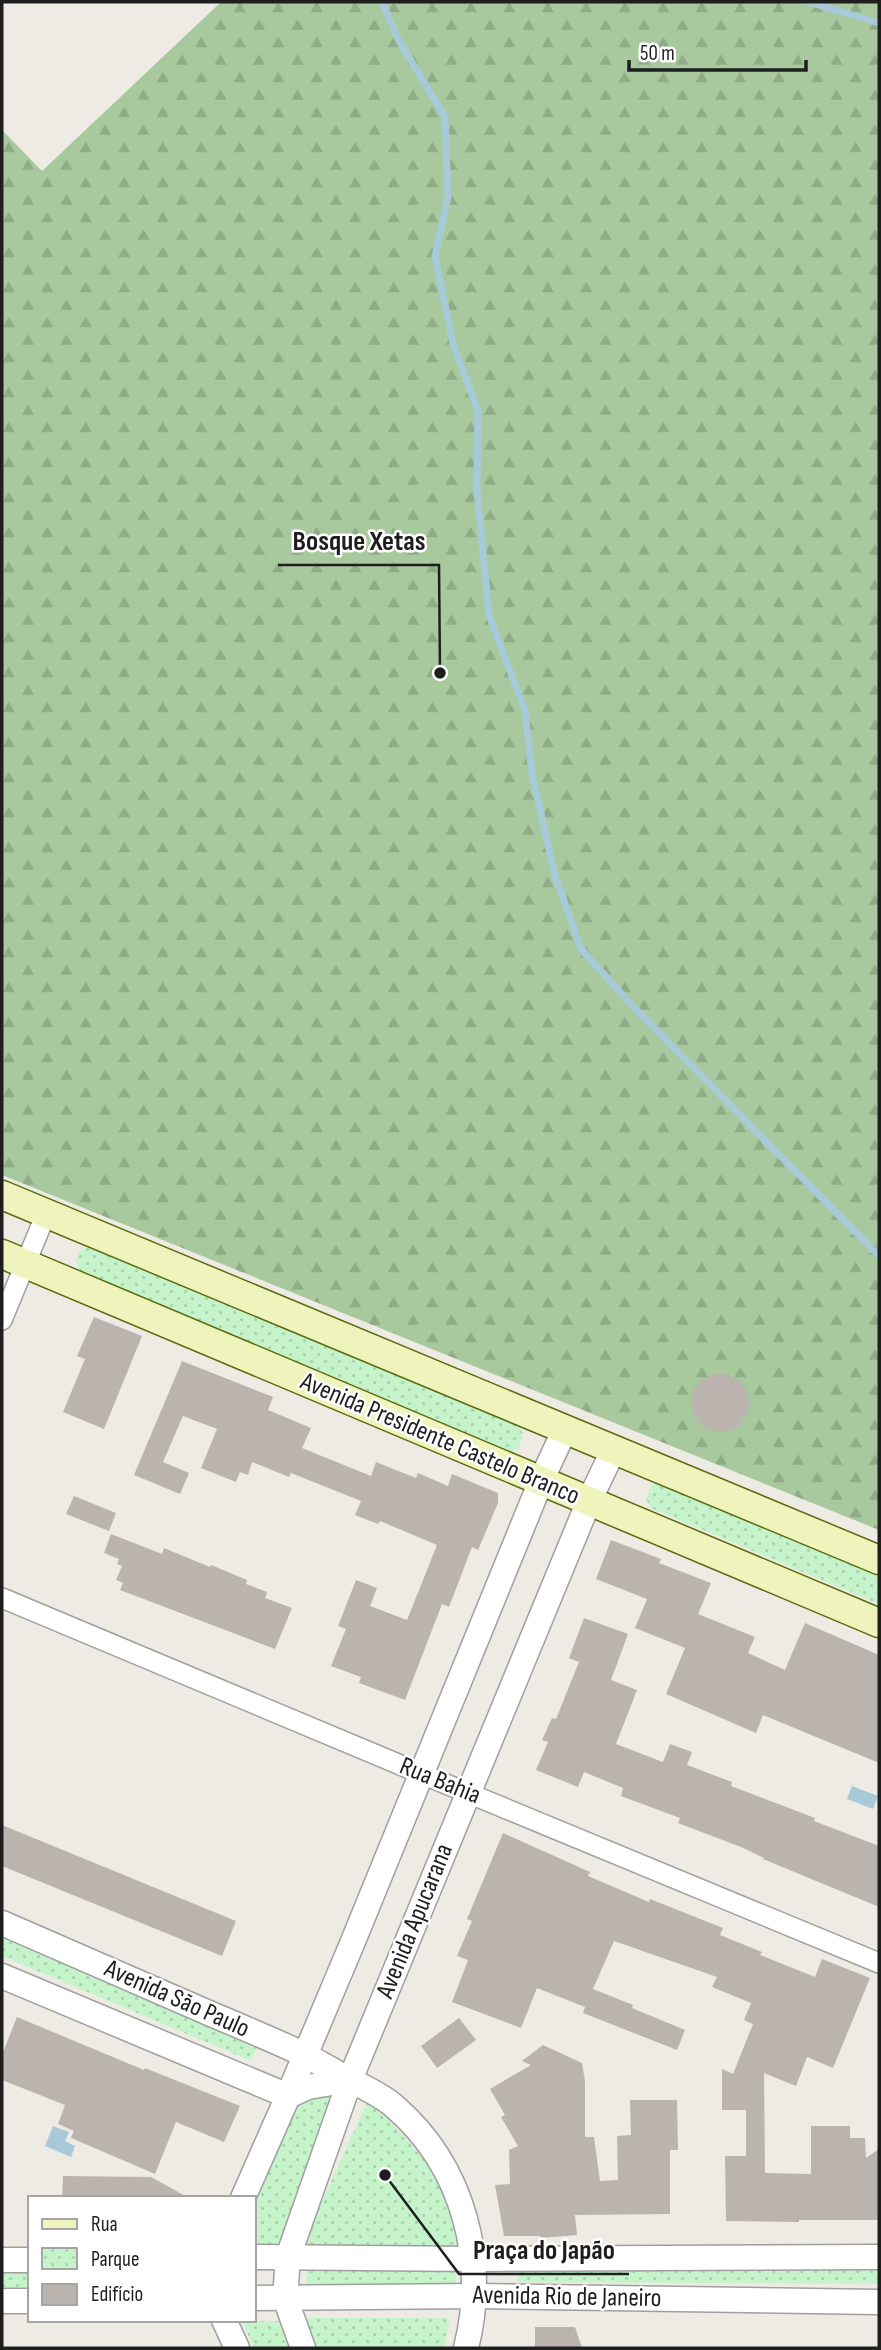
<svg xmlns="http://www.w3.org/2000/svg" width="881" height="2350" font-family="'Sofia Sans Condensed',sans-serif">
	<style>
		.forest { fill: url(#forest-firs) }
		.park { fill: url(#park-dots) }
		.water { fill: #a8cad8 }
		.lines { fill: none; stroke-linecap: round; stroke-linejoin: round }
		.stream { stroke: #a8cad8; stroke-width: 7 }
		.building { fill: #bbb4ae }
		.minor-casing { stroke: #9f9f9f; stroke-width: 22 }
		.tertiary-casing { stroke: #9f9f9f; stroke-width: 27 }
		.secondary-casing { stroke: #5c6b0e; stroke-width: 31 }
		.minor { stroke: #fff; stroke-width: 19 }
		.tertiary { stroke: #fff; stroke-width: 24 }
		.secondary { stroke: #eef4bc; stroke-width: 28 }
		.labels { text-anchor: middle; dominant-baseline: central; stroke-width: 5; stroke-linejoin: round; paint-order: stroke }
		.street-label { font-size: 26px; fill: #1e1e1e; stroke: #fff }
		.leader { fill: none; stroke: #1e1e1e; stroke-width: 2.5 }
		.callout-dot { fill: #1e1e1e; stroke: #fff; stroke-width: 2.5 }
		.callout-label { font-size: 28px; text-anchor: middle; font-weight: bold; fill: #1e1e1e; stroke: #fff; stroke-width: 5; stroke-linejoin: round; paint-order: stroke }
	</style>
	<defs>
		<pattern id="forest-firs" width="22" height="20" patternUnits="userSpaceOnUse" patternTransform="scale(1.75)"><rect width="22" height="20" fill="#a7c99d"/><path d="M5 1l3.5 6h-7zM16 11l3.5 6h-7z" fill="#8fac87"/></pattern>
		<pattern id="park-dots" width="8" height="8" patternUnits="userSpaceOnUse" patternTransform="scale(1.75)"><rect width="8" height="8" fill="#c5f4cb"/><path d="M2 2h.1M6 6h.1" fill="none" stroke="#a9d1ae" stroke-width="1.8" stroke-linecap="round"/></pattern>
	</defs>
	<rect width="100%" height="100%" fill="#eeebe4"/>
	<path class="forest" d="M 221,2 L 879,2 L 879,1530 L 2,1175 L 2,130 L 42,171 Z"/>
	<g class="park">
		<path d="M 94,1245 L 519,1426 L 523,1434 L 519,1448 L 513,1451 L 505,1450 L 84,1276 C 71,1262 75,1248 94,1245 Z"/>
		<path d="M 654,1484 L 659,1484 L 879,1576 L 879,1604 L 651,1508 L 646,1499 L 650,1487 Z"/>
		<path d="M 2,1935 L 259,2042 L 251,2061 L 2,1956 Z"/>
		<path d="M 323,2093 L 351,2095 L 283,2247 L 254,2247 L 254,2200 L 295,2105 Z"/>
		<path d="M 368,2100 C 409,2140 455,2184 458,2246 L 301,2248 Z"/>
		<path d="M 456,2265 L 456,2284 L 307,2286 L 306,2267 Z"/>
		<path d="M 518,2265 L 879,2268 L 879,2284 L 518,2282 Z"/>
		<path d="M 30,2268 L 30,2287 L 2,2287 L 2,2269 Z"/>
		<path d="M 304,2318 L 450,2318 L 444,2348 L 316,2348 Z"/>
		<path d="M 242,2321 L 280,2321 L 291,2348 L 254,2348 Z"/>
	</g>
	<g class="water">
		<path d="M 852,1786 L 878,1796 L 873,1809 L 847,1799 Z"/>
		<path d="M 53,2126 L 69,2132 L 65,2141 L 75,2146 L 71,2157 L 45,2146 Z"/>
	</g>
	<g class="lines">
		<g class="stream">
			<path d="M 382,2 L 398,39 L 445,117 L 448,197 L 435,256 L 453,344 L 478,411 L 477,489 L 489,615 L 525,711 L 532,774 L 555,876 L 581,949 L 628,1001 L 879,1256"/>
			<path d="M 808,2 L 879,23"/>
		</g>
	</g>
	<g class="building">
		<path d="M 94,1317 L 142,1336 L 104,1429 L 63,1412 L 85,1359 L 77,1356 Z"/>
		<path d="M 182,1361 L 273,1397 L 268,1410 L 311,1428 L 302,1448 L 371,1476 L 376,1462 L 416,1478 L 418,1473 L 448,1486 L 452,1474 L 498,1493 L 498,1503 L 478,1550 L 472,1547 L 449,1607 L 442,1604 L 405,1700 L 359,1683 L 361,1677 L 331,1666 L 346,1629 L 338,1626 L 356,1580 L 377,1588 L 370,1606 L 407,1620 L 437,1545 L 380,1521 L 378,1524 L 355,1515 L 361,1501 L 291,1473 L 289,1477 L 252,1462 L 248,1475 L 240,1472 L 236,1482 L 201,1468 L 217,1429 L 183,1416 L 163,1462 L 189,1473 L 180,1494 L 134,1475 Z"/>
		<circle cx="720" cy="1403" r="29"/>
		<path d="M 74,1496 L 116,1513 L 109,1531 L 66,1514 Z"/>
		<path d="M 111,1534 L 162,1554 L 164,1548 L 210,1567 L 211,1565 L 247,1580 L 246,1584 L 267,1592 L 265,1598 L 292,1608 L 275,1649 L 120,1590 L 123,1583 L 116,1580 L 122,1566 L 117,1564 L 119,1559 L 104,1553 Z"/>
		<path d="M 611,1540 L 661,1559 L 659,1563 L 711,1583 L 698,1614 L 755,1637 L 748,1653 L 785,1670 L 805,1623 L 879,1655 L 879,1763 L 763,1715 L 756,1733 L 666,1694 L 685,1648 L 635,1628 L 647,1599 L 596,1579 Z"/>
		<path d="M 584,1618 L 628,1634 L 611,1680 L 637,1690 L 616,1744 L 663,1762 L 670,1744 L 692,1752 L 687,1765 L 732,1782 L 731,1786 L 815,1818 L 814,1821 L 879,1846 L 879,1907 L 763,1859 L 764,1858 L 741,1847 L 678,1823 L 680,1818 L 621,1796 L 623,1788 L 584,1772 L 578,1787 L 536,1770 L 548,1742 L 542,1740 L 552,1718 L 556,1719 L 579,1662 L 569,1658 Z"/>
		<path d="M 2,1825 L 236,1921 L 222,1956 L 2,1866 Z"/>
		<path d="M 503,1833 L 590,1872 L 588,1876 L 649,1902 L 650,1899 L 723,1928 L 720,1935 L 762,1952 L 760,1955 L 815,1977 L 822,1959 L 870,1978 L 833,2068 L 807,2057 L 796,2086 L 764,2073 L 765,2173 L 811,2174 L 811,2126 L 850,2126 L 850,2138 L 865,2138 L 866,2158 L 879,2149 L 879,2220 L 799,2220 L 799,2222 L 726,2221 L 725,2156 L 746,2156 L 746,2110 L 722,2110 L 722,2069 L 733,2074 L 753,2024 L 744,2020 L 751,2003 L 712,1987 L 717,1977 L 614,1941 L 593,1989 L 633,2005 L 632,2008 L 685,2030 L 677,2050 L 583,2013 L 585,2007 L 537,1988 L 521,2028 L 452,2002 L 468,1960 L 457,1956 L 472,1921 L 467,1919 Z"/>
		<path d="M 17,2017 L 144,2070 L 145,2068 L 240,2106 L 224,2142 L 176,2122 L 155,2174 L 71,2138 L 74,2131 L 58,2124 L 65,2105 L 2,2080 L 2,2055 Z"/>
		<path d="M 459,2018 L 476,2040 L 437,2068 L 421,2046 Z"/>
		<path d="M 543,2045 L 582,2063 L 585,2081 L 585,2137 L 594,2137 L 600,2181 L 618,2180 L 617,2136 L 631,2135 L 630,2100 L 677,2100 L 678,2150 L 670,2150 L 670,2214 L 575,2215 L 577,2235 L 540,2238 L 540,2236 L 504,2236 L 495,2185 L 510,2184 L 509,2150 L 518,2146 L 501,2117 L 505,2115 L 490,2089 L 531,2065 L 522,2061 Z"/>
		<path d="M 63,2176 L 151,2177 L 189,2198 L 62,2198 Z"/>
		<path d="M 535,2327 L 575,2327 L 582,2348 L 535,2348 Z"/>
	</g>
	<g class="lines">
		<defs>
			<g id="minor">
				<path d="M 2,1320 L 46,1214"/>
				<path d="M 2,1598 L 422,1774 L 879,1963"/>
			</g>
			<g id="tertiary">
				<path d="M 2,1923 C 71,1953 141,1983 211,2014 C 242,2027 273,2040 303,2054 C 319,2062 334,2072 350,2080 C 365,2088 382,2095 395,2107 C 464,2167 488,2261 466,2348"/>
				<path d="M 2,1976 L 288,2096"/>
				<path d="M 288,2096 L 308,2087 L 350,2080"/>
				<path d="M 243,2198 L 288,2096 L 354,1939 L 541,1481 L 565,1429"/>
				<path d="M 254,2257 L 474,2259 L 879,2257"/>
				<path d="M 2,2260 L 30,2260"/>
				<path d="M 254,2298 L 475,2296 L 879,2302"/>
				<path d="M 2,2301 L 30,2301"/>
				<path d="M 224,2320 L 237,2348"/>
				<path d="M 303,2348 L 285,2298 L 288,2257 L 350,2080 L 589,1501 L 613,1451"/>
			</g>
			<g id="secondary">
				<path d="M 2,1195 L 879,1560"/>
				<path d="M 2,1254 L 879,1623"/>
			</g>
		</defs>
		<use href="#minor" class="minor-casing"/>
		<use href="#tertiary" class="tertiary-casing"/>
		<use href="#secondary" class="secondary-casing"/>
		<use href="#minor" class="minor"/>
		<use href="#tertiary" class="tertiary"/>
		<use href="#secondary" class="secondary"/>
	</g>
	<g class="labels">
		<g class="street-label">
			<text transform="translate(440 1439) rotate(23)">Avenida Presidente Castelo Branco</text>
			<text transform="translate(440 1781) rotate(22)">Rua Bahia</text>
			<text transform="translate(415 1921) rotate(-68)">Avenida Apucarana</text>
			<text transform="translate(177 1999) rotate(24)">Avenida São Paulo</text>
			<text transform="translate(567 2297) rotate(1)">Avenida Rio de Janeiro</text>
		</g>
	</g>
	<path class="leader" d="M440 673L439 565H278M385 2175L459 2274H629"/>
	<g class="callout-dot">
		<circle cx="440" cy="673" r="7"/>
		<circle cx="385" cy="2175" r="7"/>
	</g>
	<g class="callout-label">
		<text x="359" y="550">Bosque Xetas</text>
		<text x="544" y="2259">Praça do Japão</text>
	</g>
	<rect width="881" height="2350" fill="none" stroke="#1e1e1e" stroke-width="7"/>
	<rect x="28" y="2196" width="228" height="126" fill="#ffffff" stroke="#a5a5a5" stroke-width="2"/>
	<rect x="42" y="2219" width="35" height="10" fill="#eef4bc" stroke="#a5a5a5" stroke-width="2"/>
	<text x="91" y="2231" font-size="21" fill="#1e1e1e">Rua</text>
	<rect x="42" y="2248" width="35" height="21" fill="url(#park-dots)" stroke="#a5a5a5" stroke-width="2"/>
	<text x="91" y="2266" font-size="21" fill="#1e1e1e">Parque</text>
	<rect x="42" y="2284" width="35" height="21" fill="#bbb4ae" stroke="#a5a5a5" stroke-width="2"/>
	<text x="91" y="2301" font-size="21" fill="#1e1e1e">Edifício</text>
	<path d="M629 60v10h177v-10" fill="none" stroke="#1e1e1e" stroke-width="3.5"/>
	<text x="640" y="60" font-size="21" fill="#1e1e1e" stroke="#ffffff" stroke-width="5" paint-order="stroke">50 m</text>
</svg>
